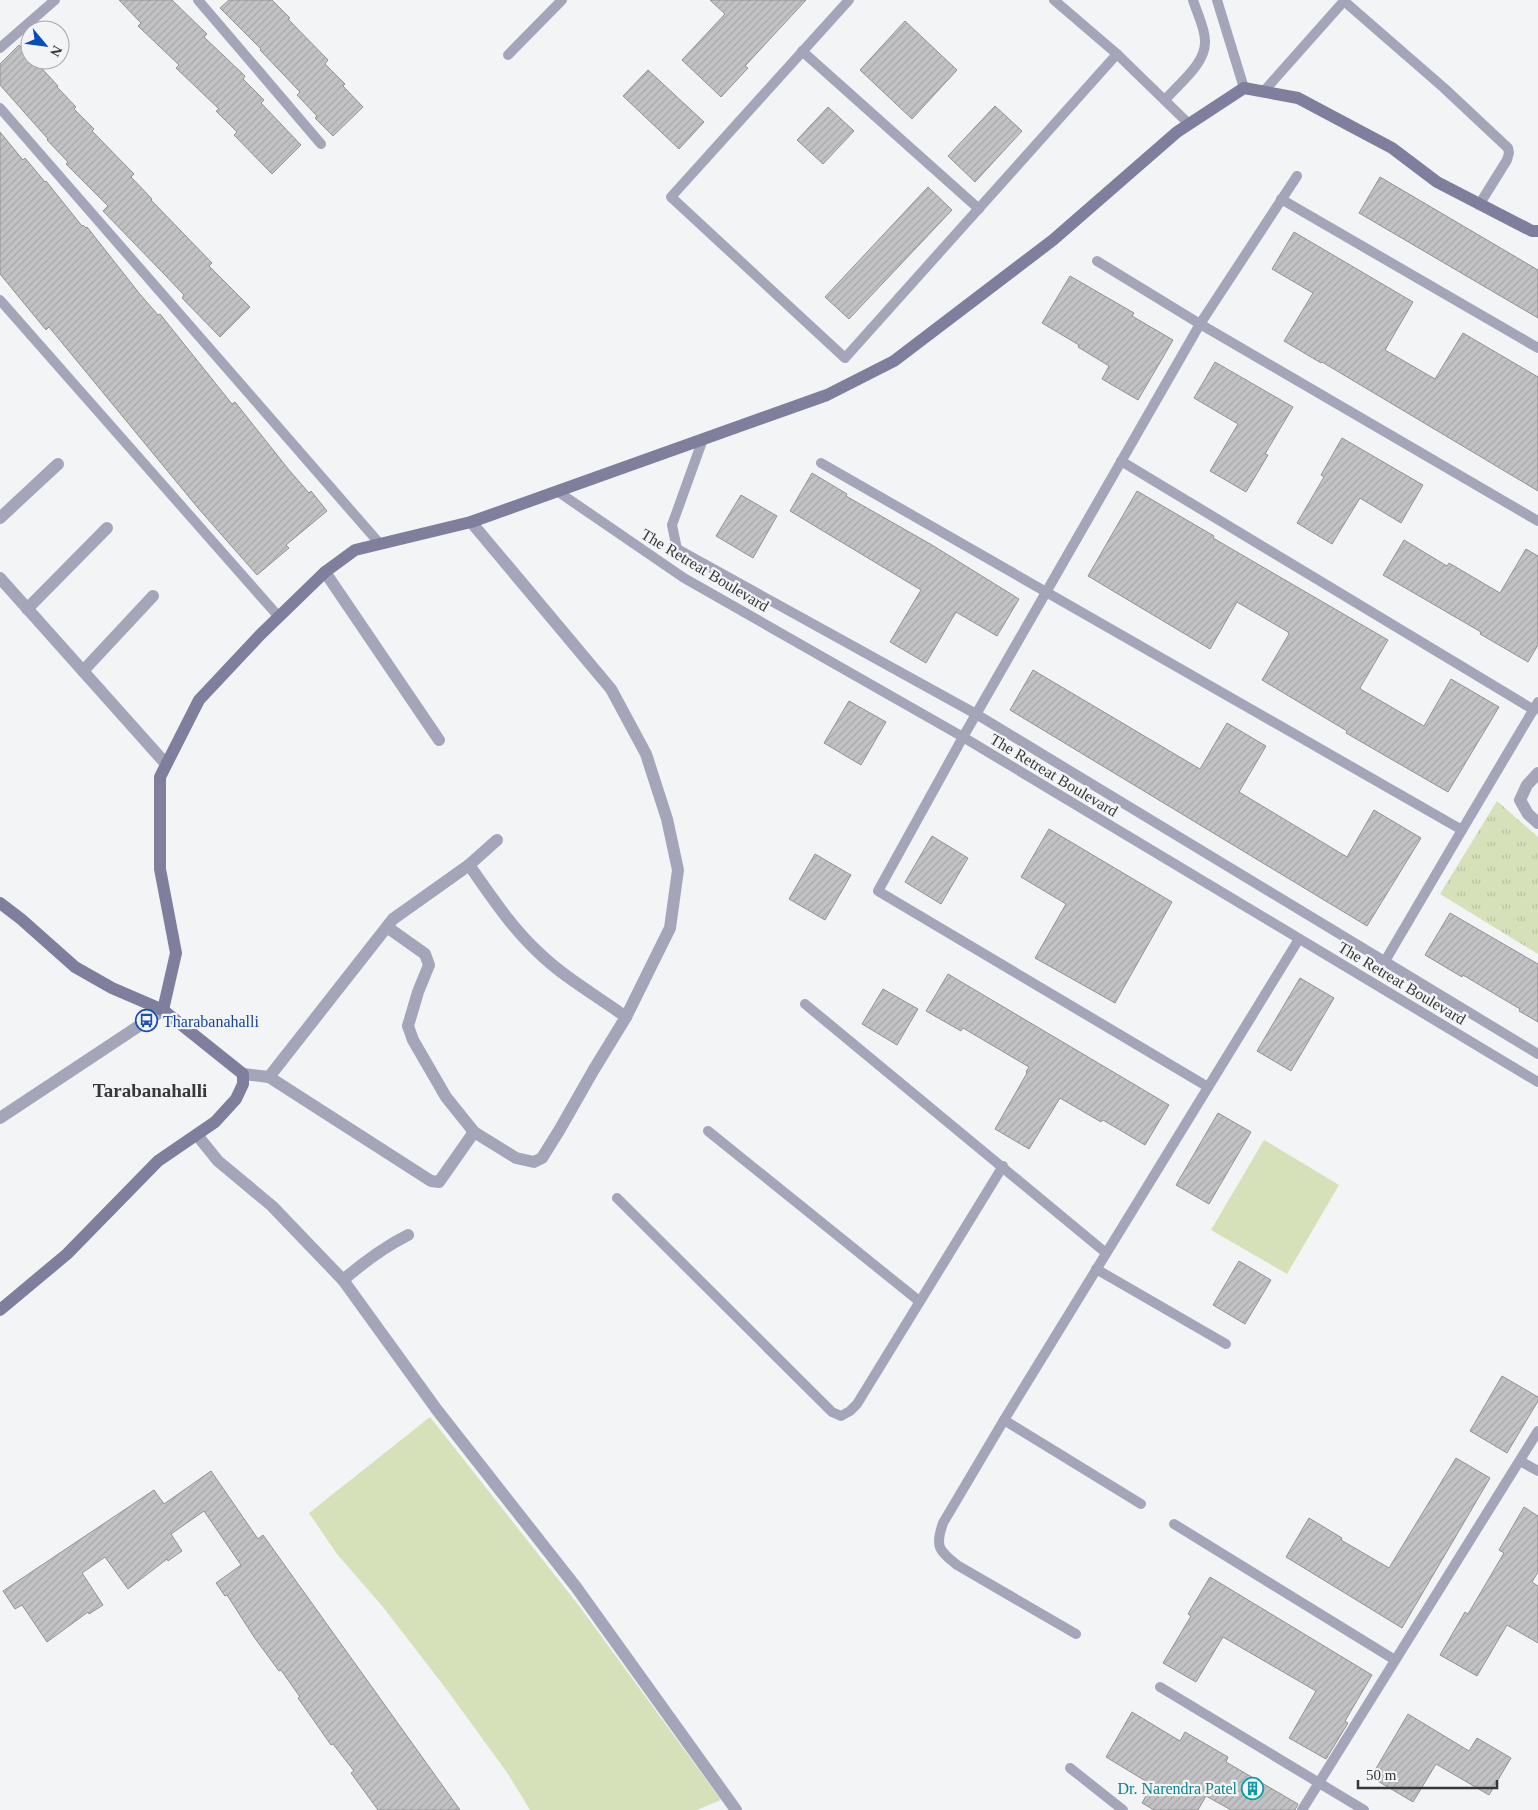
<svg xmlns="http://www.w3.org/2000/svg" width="1538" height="1810" font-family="'Times New Roman',serif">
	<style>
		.green { fill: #d7e1b9 }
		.park { fill: url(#park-tufts) }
		.building { fill: url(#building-hatch); stroke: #939395 }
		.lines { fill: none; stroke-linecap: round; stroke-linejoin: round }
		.lane { stroke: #a5a5b9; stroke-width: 10 }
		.street { stroke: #a5a5b9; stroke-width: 12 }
		.secondary { stroke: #7f7e9c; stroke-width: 12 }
		.labels { text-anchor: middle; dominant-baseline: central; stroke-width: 4.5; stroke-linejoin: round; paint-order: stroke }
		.street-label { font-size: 16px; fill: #363737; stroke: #f3f4f6 }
		.transit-label { font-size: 16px; fill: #164399; stroke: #f3f4f6; text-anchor: start }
		.culture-label { font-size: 16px; fill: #0d838f; stroke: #f3f4f6; text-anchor: end }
		.quarter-label { font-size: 19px; font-weight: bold; fill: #363737; stroke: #f3f4f6 }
	</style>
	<defs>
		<pattern id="park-tufts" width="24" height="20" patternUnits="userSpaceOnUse" patternTransform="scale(1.25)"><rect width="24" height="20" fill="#d7e1b9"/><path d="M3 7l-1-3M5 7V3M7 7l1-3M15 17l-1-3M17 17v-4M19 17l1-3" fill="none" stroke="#b9c2a0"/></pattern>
		<pattern id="building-hatch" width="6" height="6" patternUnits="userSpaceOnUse" patternTransform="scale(1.25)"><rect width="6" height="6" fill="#c2c2c5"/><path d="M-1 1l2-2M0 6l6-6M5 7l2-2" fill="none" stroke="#a7a7aa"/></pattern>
	</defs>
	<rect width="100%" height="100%" fill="#f3f4f6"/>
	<g class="green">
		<path d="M 1264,1140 L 1339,1185 L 1287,1274 L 1211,1230 Z"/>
		<path d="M 430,1417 L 580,1607 L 721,1800 L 697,1810 L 530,1810 L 508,1774 L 447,1690 L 383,1607 L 337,1554 L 309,1513 Z"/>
	</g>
	<path class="park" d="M 1497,801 L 1538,837 L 1538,954 L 1440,894 Z"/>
	<g class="building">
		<path d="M 119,0 L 172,0 L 207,34 L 204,37 L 245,76 L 243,79 L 264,100 L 261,103 L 301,145 L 272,174 L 234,135 L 237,132 L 216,111 L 219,109 L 176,68 L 179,65 L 138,26 L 141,23 Z"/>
		<path d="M 229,0 L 272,0 L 290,18 L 288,19 L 328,60 L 325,64 L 345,84 L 343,86 L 363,107 L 333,136 L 315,118 L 317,116 L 297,95 L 300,92 L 260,50 L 261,49 L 220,8 Z"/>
		<path d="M 710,0 L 806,0 L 745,66 L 748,68 L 721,97 L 682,60 L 725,14 Z"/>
		<path d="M 905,21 L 957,70 L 912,119 L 860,70 Z"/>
		<path d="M 19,45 L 30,56 L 30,60 L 34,60 L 58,86 L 57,87 L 76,107 L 74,109 L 94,129 L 92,131 L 134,174 L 131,177 L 152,199 L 151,200 L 212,263 L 209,266 L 250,307 L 220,337 L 182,298 L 184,295 L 164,274 L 103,211 L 108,206 L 66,164 L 68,162 L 47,140 L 48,139 L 0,85 L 0,64 Z"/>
		<path d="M 648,70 L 704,122 L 679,149 L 623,96 Z"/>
		<path d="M 995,106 L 1022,131 L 975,182 L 948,156 Z"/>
		<path d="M 828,107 L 854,131 L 823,164 L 797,140 Z"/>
		<path d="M 0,132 L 23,160 L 25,158 L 45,182 L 46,181 L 82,226 L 83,225 L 86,228 L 87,227 L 139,293 L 158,315 L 160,314 L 232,404 L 235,402 L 289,470 L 309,493 L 311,491 L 327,511 L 286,545 L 289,548 L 257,575 L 198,508 L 49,327 L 46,330 L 0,274 Z"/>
		<path d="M 1380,177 L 1538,270 L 1538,318 L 1359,213 Z"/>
		<path d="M 928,187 L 952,210 L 849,319 L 825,297 Z"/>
		<path d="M 1294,232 L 1413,302 L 1385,350 L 1435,379 L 1463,333 L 1538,377 L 1538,491 L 1322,362 L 1321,363 L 1284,341 L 1313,293 L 1272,269 Z"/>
		<path d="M 1070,276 L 1134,313 L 1132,316 L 1173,340 L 1138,400 L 1102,379 L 1109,366 L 1078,347 L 1079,345 L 1042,323 Z"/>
		<path d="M 1215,362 L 1293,407 L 1265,454 L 1268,455 L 1246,492 L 1210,471 L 1238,424 L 1194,398 Z"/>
		<path d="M 1342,438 L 1423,485 L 1401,523 L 1360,498 L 1332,544 L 1297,523 L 1324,477 L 1321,475 Z"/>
		<path d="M 812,473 L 847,494 L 846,496 L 932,545 L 1019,599 L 997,636 L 956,612 L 926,663 L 890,642 L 921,590 L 790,511 Z"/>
		<path d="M 1137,491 L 1214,536 L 1213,538 L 1388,640 L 1360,688 L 1362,690 L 1424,726 L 1451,679 L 1499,707 L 1448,792 L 1346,733 L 1347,731 L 1262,680 L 1289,634 L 1288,632 L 1237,602 L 1210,649 L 1088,576 Z"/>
		<path d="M 741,495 L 777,516 L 753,558 L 716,536 Z"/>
		<path d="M 1404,540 L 1447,566 L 1449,563 L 1500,593 L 1526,549 L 1538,556 L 1538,645 L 1528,662 L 1480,634 L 1481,632 L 1383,575 Z"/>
		<path d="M 1033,670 L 1200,769 L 1227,723 L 1266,746 L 1239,792 L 1347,857 L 1374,810 L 1421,838 L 1367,926 L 1010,710 Z"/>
		<path d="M 849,701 L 886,722 L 861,765 L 824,743 Z"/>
		<path d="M 1049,829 L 1172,902 L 1115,1003 L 1035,958 L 1066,904 L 1021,877 Z"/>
		<path d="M 932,836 L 968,858 L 941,904 L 905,882 Z"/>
		<path d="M 815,854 L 851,875 L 825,920 L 789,899 Z"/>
		<path d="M 1450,913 L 1538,964 L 1538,1022 L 1519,1011 L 1520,1009 L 1463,975 L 1462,977 L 1425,955 Z"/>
		<path d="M 948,974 L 1169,1105 L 1145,1145 L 1103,1120 L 1101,1122 L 1060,1098 L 1029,1149 L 995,1129 L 1027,1073 L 1026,1072 L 1029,1067 L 963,1028 L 961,1031 L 926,1011 Z"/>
		<path d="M 1300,978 L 1334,998 L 1291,1071 L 1257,1051 Z"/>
		<path d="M 883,989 L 918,1009 L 897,1045 L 862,1024 Z"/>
		<path d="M 1218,1113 L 1251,1132 L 1209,1204 L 1176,1185 Z"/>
		<path d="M 1239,1261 L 1271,1280 L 1245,1324 L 1213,1305 Z"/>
		<path d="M 1502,1376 L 1538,1397 L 1538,1401 L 1507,1453 L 1470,1431 Z"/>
		<path d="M 1456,1458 L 1490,1478 L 1402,1628 L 1286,1557 L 1309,1518 L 1342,1538 L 1341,1540 L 1389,1568 Z"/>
		<path d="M 211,1471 L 258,1539 L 263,1535 L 460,1810 L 378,1810 L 351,1773 L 354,1771 L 333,1744 L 331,1745 L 298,1698 L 300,1697 L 281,1670 L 279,1671 L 254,1637 L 227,1595 L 225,1596 L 216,1583 L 241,1565 L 204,1511 L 171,1534 L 182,1551 L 168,1561 L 167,1559 L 128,1589 L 105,1557 L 82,1573 L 103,1605 L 89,1614 L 88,1612 L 47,1642 L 22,1605 L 15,1609 L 3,1591 L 154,1490 L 164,1504 Z"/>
		<path d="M 1524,1507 L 1538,1516 L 1538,1572 L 1532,1582 L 1538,1586 L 1538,1643 L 1507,1625 L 1477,1676 L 1440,1655 L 1465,1612 L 1468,1614 L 1504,1553 L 1499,1550 Z"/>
		<path d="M 1210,1577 L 1372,1675 L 1345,1721 L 1348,1723 L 1326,1759 L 1289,1738 L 1316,1691 L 1223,1637 L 1196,1682 L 1163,1663 L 1191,1616 L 1188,1614 Z"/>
		<path d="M 1132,1712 L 1180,1741 L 1185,1732 L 1228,1757 L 1226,1762 L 1298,1804 L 1295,1810 L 1231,1810 L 1206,1796 L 1198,1810 L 1154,1810 L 1142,1803 L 1152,1785 L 1106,1757 Z"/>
		<path d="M 1408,1714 L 1469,1751 L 1477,1738 L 1511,1758 L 1489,1795 L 1436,1764 L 1413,1802 L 1371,1777 Z"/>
	</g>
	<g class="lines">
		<g class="lane">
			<path d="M 198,0 L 321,144"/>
			<path d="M 849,0 L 671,197 L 845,358 L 1117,54"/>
			<path d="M 1054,0 L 1117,54 L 1189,124"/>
			<path d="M 1217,0 L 1244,88"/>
			<path d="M 0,48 L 55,0"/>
			<path d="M 802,51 L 979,209"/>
			<path d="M 508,55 L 562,0"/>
			<path d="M 1264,91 L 1344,1 L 1444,88 L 1508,148 L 1509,153 L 1507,160 L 1479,205"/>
			<path d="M 1165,100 C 1178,84 1206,64 1205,41 C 1205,28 1197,13 1193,0"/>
			<path d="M 0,108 L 380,544"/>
			<path d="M 1281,199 L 1538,348"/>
			<path d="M 1097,261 L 1200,324 L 1538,521"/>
			<path d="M 0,300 L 279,617"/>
			<path d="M 703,439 L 672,525 L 677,549 L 976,714 L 1538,1054"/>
			<path d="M 1121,461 L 1534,710"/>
			<path d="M 821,463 L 1462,830 L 1538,702"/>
			<path d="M 557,491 L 684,578 L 963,737 L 1538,1082"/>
			<path d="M 1385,961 L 1462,830"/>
			<path d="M 805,1004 L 1106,1253"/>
			<path d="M 1208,1087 L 878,891 L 963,737 L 1200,324 L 1297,176"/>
			<path d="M 708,1131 L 919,1301"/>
			<path d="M 617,1198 L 832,1412 L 841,1416 L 850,1411 L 857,1404 L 1003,1166"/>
			<path d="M 1096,1269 L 1226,1344"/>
			<path d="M 1004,1420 L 1141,1504"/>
			<path d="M 1520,1461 L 1538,1471"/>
			<path d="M 1174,1524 L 1395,1660"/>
			<path d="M 1076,1634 L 957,1565 C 938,1550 935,1546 943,1523 L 1004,1420 L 1299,939"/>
			<path d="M 1160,1687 L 1364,1810"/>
			<path d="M 1070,1768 L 1123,1810"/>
			<path d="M 1302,1810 L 1538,1431"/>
		</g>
		<g class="street">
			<path d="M 0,518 L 58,464"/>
			<path d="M 325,572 L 439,740"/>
			<path d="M 0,578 L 166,764"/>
			<path d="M 27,609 L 107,528"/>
			<path d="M 83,671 L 153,596"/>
			<path d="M 1538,773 L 1527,785 L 1520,800 L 1528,814 L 1538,823"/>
			<path d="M 469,865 C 491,896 511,927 539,953 C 565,978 597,996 626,1017"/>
			<path d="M 387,927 L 425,954 L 429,965 L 418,992 L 408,1026 L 413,1040 L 446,1097 L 474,1132 L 516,1158 L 534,1162 L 542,1158 L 560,1129 L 593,1071 L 626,1017 L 670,928 L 678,870 L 667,819 L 646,754 L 611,689 L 471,522"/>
			<path d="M 243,1074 L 269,1077 L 431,1181 L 439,1182 L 474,1132"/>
			<path d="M 269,1077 L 393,919 L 469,865 L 497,840"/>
			<path d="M 0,1118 L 163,1010"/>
			<path d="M 197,1135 L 218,1161 L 272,1206 L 343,1280 L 437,1410 L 576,1587 L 736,1810"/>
			<path d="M 343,1280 C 364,1262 384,1247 408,1235"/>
		</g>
		<g class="secondary">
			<path d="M 0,903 L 21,919 L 75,967 L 112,988 L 163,1010 L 243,1074 L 243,1084 L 236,1099 L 215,1122 L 158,1161 L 67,1254 L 0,1310"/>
			<path d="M 163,1010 L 176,953 L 160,869 L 160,777 L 199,700 L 260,635 L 325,572 L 355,550 L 471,522 L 827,395 L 894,361 L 1053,240 L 1177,132 L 1244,88 L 1298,98 L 1392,148 L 1437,182 L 1532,231 L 1538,231"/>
		</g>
	</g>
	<defs>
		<symbol id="bus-ring" viewBox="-11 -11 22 22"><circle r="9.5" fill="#f3f4f6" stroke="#1a4fb4" stroke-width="1.5"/><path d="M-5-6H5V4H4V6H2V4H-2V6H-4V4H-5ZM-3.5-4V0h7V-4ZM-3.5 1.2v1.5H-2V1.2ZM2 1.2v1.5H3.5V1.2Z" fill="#1a4fb4"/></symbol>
		<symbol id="building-ring" viewBox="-11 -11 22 22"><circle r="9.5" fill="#f3f4f6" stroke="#0f9aa8" stroke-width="1.5"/><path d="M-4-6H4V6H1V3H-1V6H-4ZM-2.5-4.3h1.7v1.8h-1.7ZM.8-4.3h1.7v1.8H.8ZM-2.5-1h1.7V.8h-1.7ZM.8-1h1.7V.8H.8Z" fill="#0f9aa8"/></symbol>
	</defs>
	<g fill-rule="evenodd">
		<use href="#bus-ring" x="134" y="1008" width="25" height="25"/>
		<use href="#building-ring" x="1240" y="1776" width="25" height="25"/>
	</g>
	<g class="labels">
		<g class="street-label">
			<text transform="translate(705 570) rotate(31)">The Retreat Boulevard</text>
			<text transform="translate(1054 775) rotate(31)">The Retreat Boulevard</text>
			<text transform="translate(1402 983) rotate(31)">The Retreat Boulevard</text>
		</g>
		<g class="transit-label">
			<text x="163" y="1021">Tharabanahalli</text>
		</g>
		<g class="culture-label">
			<text x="1237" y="1788">Dr. Narendra Patel</text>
		</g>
		<g class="quarter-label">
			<text x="150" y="1090">Tarabanahalli</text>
		</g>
	</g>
	<g transform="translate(45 45) rotate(119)"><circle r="24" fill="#f3f4f6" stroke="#a7a8aa"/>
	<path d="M0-4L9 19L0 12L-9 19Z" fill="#074eb8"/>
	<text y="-8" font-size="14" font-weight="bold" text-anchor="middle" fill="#363737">N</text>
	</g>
	<path d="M1358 1780v8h139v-8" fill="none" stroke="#363737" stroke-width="2.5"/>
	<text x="1366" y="1780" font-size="15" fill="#363737" stroke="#f3f4f6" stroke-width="4" paint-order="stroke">50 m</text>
</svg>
